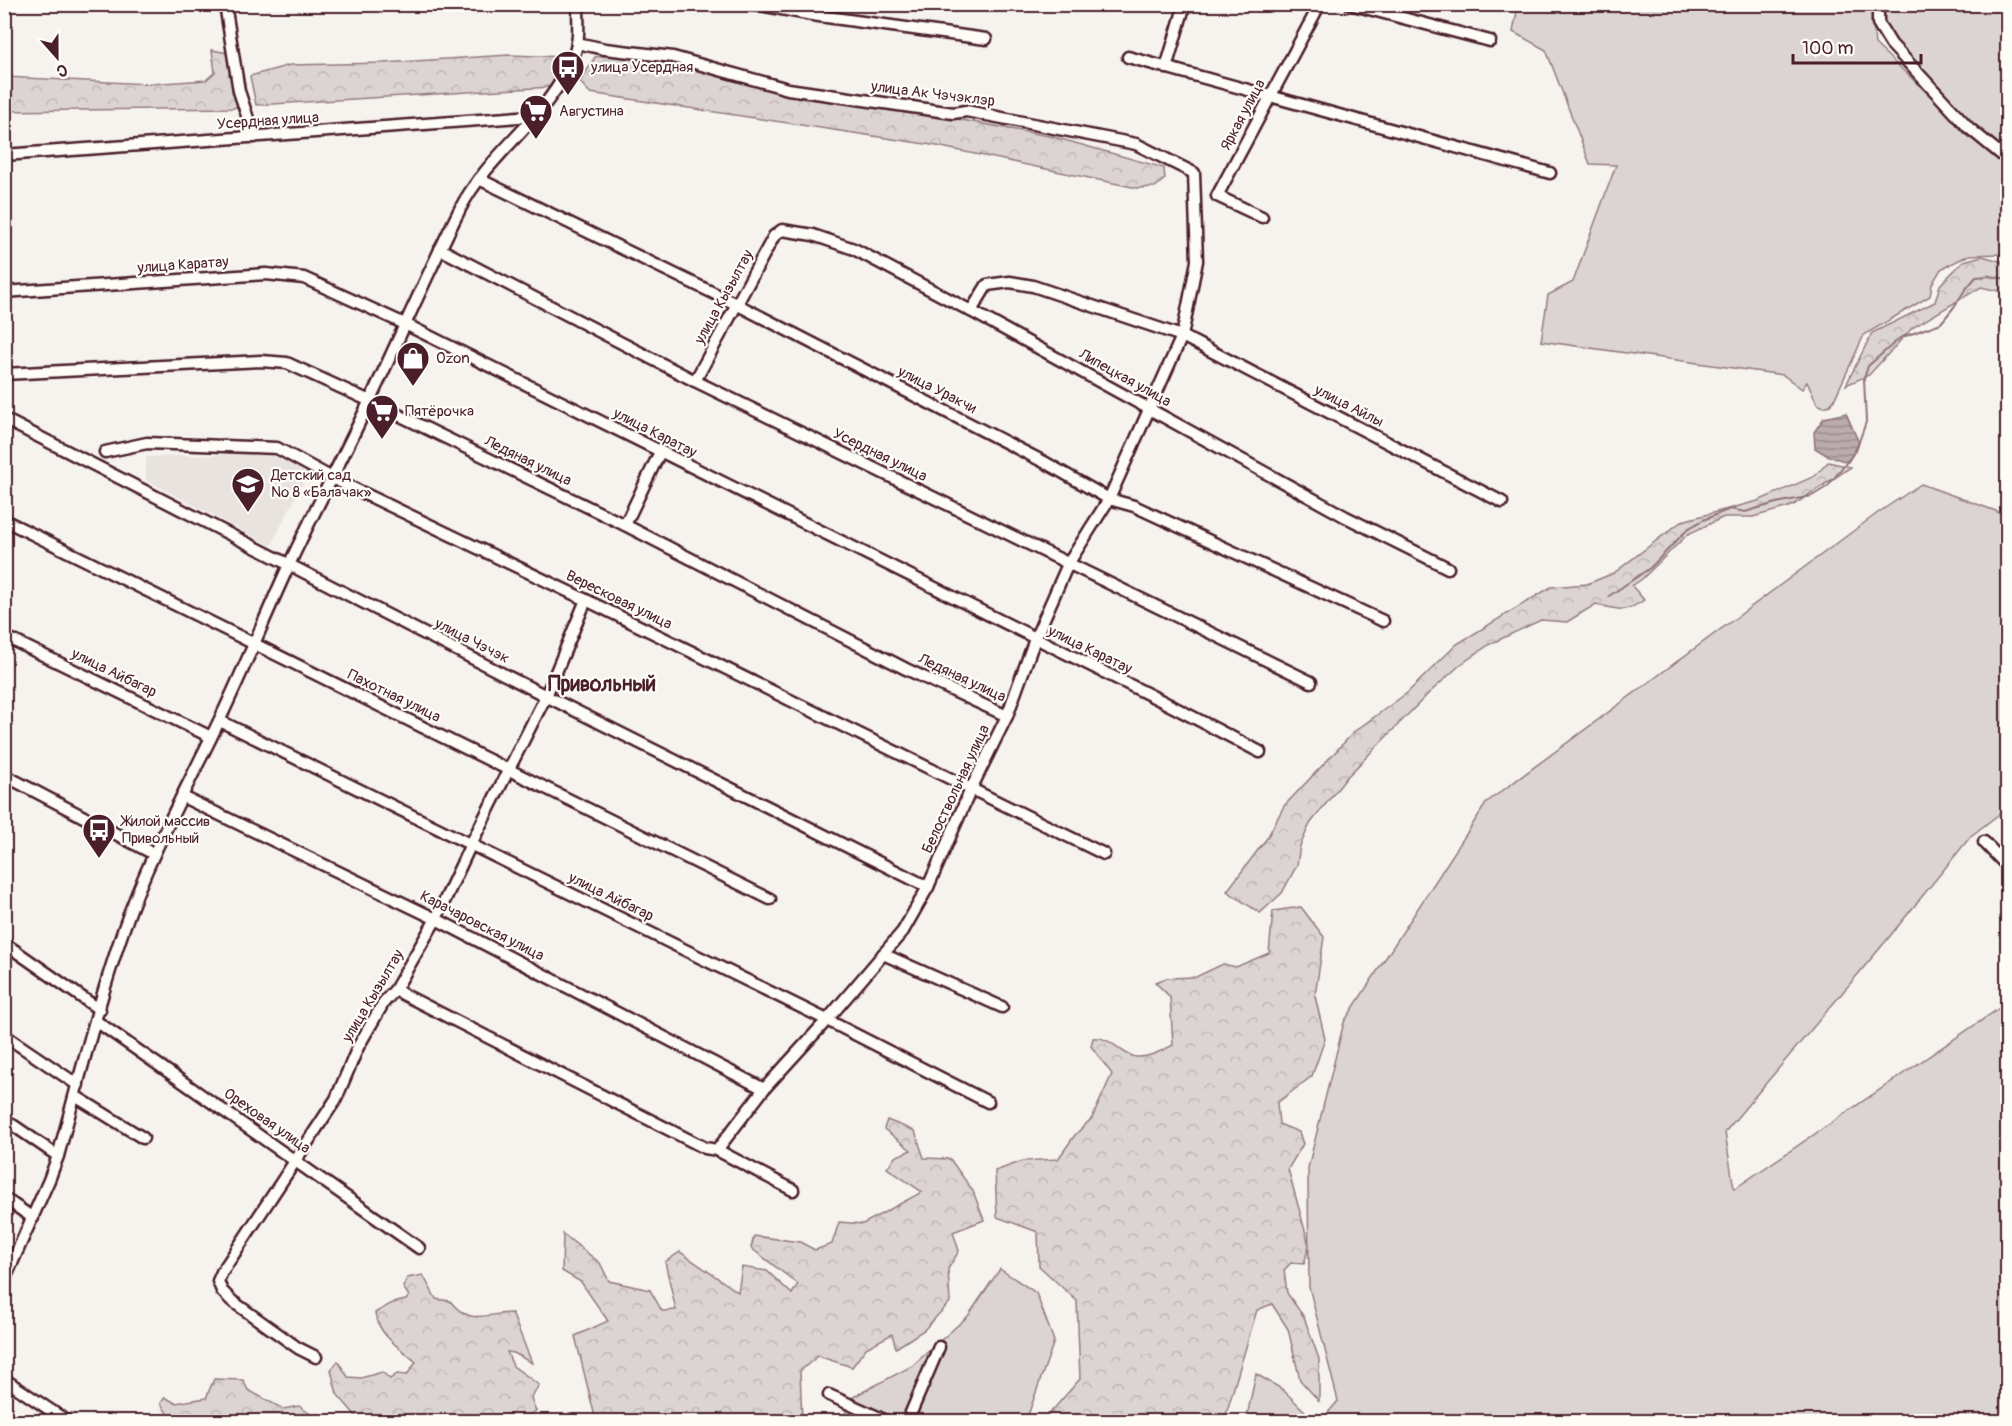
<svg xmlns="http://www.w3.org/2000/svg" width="2012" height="1426" font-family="Pangolin,sans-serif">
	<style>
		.built { fill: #e9e3e0 }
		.green { fill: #dcd4d2; stroke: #937a7e; stroke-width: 1.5 }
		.forest { fill: url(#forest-crowns); stroke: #937a7e; stroke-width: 1.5 }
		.water { fill: url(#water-rules); stroke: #8e7378; stroke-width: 1.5 }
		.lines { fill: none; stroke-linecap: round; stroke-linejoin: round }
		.stream { stroke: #8e7378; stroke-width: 2 }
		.minor-casing { stroke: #4a1f2b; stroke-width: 15 }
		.minor { stroke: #fdfcf7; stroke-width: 10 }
		.labels { text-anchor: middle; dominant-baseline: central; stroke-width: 4.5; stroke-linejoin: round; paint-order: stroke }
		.poi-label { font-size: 15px; fill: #4a1f2b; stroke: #fdfcf7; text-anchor: start }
		.street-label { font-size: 15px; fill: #4a1f2b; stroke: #fdfcf7 }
		.district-label { font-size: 21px; font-weight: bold; fill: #4a1f2b; stroke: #fdfcf7 }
	</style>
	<defs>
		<pattern id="forest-crowns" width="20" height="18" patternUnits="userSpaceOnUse" patternTransform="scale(1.5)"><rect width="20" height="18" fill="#dcd4d2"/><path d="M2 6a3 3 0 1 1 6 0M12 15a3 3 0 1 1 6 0" fill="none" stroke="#beb6b4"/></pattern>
		<pattern id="water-rules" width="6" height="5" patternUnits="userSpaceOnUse" patternTransform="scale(1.5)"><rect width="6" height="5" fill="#bbabac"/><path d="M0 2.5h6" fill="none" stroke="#9a8b8c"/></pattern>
	</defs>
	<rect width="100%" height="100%" fill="#f6f3ef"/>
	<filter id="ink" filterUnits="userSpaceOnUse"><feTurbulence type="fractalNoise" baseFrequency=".0167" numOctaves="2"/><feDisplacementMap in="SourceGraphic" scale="12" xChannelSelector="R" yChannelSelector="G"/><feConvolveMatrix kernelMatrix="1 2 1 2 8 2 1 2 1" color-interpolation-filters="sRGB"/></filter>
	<g filter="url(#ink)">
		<path class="built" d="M 267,453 L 309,471 L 271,546 L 146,480 L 146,457 Z"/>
		<g class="green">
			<path d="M 1518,5 L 2007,5 L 2007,163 L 1913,74 L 1872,13 L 1875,44 L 2007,168 L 2007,256 L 2003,254 L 1969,255 L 1941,269 L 1932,284 L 1930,296 L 1864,335 L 1834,400 L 1830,405 L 1824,407 L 1817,404 L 1807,382 L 1802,389 L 1783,375 L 1541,341 L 1548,295 L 1573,282 L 1616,165 L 1590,164 L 1546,50 L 1513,32 Z"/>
			<path d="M 1921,484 L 1996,511 L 2007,517 L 2007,808 L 1971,836 L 1886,941 L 1725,1132 L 1734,1189 L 2007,1003 L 2007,1421 L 1320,1422 L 1338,1401 L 1309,1287 L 1308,1168 L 1344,1022 L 1487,802 L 1879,512 Z"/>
			<path d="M 1000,1269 L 1036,1293 L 1054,1341 L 1026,1421 L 841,1422 L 853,1397 L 912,1366 L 968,1316 Z"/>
			<path d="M 1256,1374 L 1282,1389 L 1315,1421 L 1246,1421 Z"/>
		</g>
		<g class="forest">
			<path d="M 212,50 L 228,53 L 245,102 L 234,108 L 5,111 L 5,77 L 149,84 L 206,80 L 215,72 Z"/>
			<path d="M 509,55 L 567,57 L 563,69 L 551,87 L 256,105 L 250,76 L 290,65 L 383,63 Z"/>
			<path d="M 611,55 L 716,71 L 808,99 L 903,109 L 1054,137 L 1164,168 L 1165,179 L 1155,187 L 1137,188 L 932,145 L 590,93 L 580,82 L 595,57 Z"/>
			<path d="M 1982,256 L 2007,263 L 2007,293 L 1981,287 L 1912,328 L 1869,375 L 1846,385 L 1872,333 L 1935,302 L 1940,285 L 1964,261 Z"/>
			<path d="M 1828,462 L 1851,467 L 1792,506 L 1753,517 L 1724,517 L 1688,534 L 1642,579 L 1632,586 L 1644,600 C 1627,613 1616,610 1596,604 L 1567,622 L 1541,620 L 1490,644 L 1460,665 L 1427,695 L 1347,777 L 1310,824 L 1300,846 L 1297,865 L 1282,893 L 1260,913 L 1227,891 L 1267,838 L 1284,806 L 1355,731 L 1407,693 L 1457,644 L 1551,587 L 1587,584 L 1614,573 L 1682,521 L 1758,501 L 1815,476 Z"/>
			<path d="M 1301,907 L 1324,937 L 1315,996 L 1325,1039 L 1312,1076 L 1277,1103 L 1279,1124 L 1299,1132 L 1303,1144 L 1288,1169 L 1309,1245 L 1304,1264 L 1291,1263 L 1284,1270 L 1287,1293 L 1304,1317 L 1319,1359 L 1319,1401 L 1300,1380 L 1288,1329 L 1272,1304 L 1257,1310 L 1224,1421 L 1043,1421 L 1080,1379 L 1077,1301 L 1039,1266 L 1038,1232 L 997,1217 L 995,1171 L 1023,1161 L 1058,1159 L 1075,1135 L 1092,1118 L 1112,1074 L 1091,1046 L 1093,1038 C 1112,1036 1120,1055 1136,1057 C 1149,1058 1163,1050 1173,1045 L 1170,997 L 1155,982 L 1167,978 L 1196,977 L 1223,964 L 1236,967 L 1269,953 L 1273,911 Z"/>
			<path d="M 887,1120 L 915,1131 L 924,1158 L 950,1159 L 973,1191 L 984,1220 L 953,1232 L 959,1251 L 948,1269 L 950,1302 L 924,1330 L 896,1348 L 892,1334 L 866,1348 L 852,1367 L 818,1356 L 800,1371 L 802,1421 L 596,1421 L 575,1336 L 608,1321 L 581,1282 L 562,1271 L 563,1234 L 600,1263 L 609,1281 L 650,1290 L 662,1311 L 676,1310 L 665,1262 L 680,1252 L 738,1292 L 742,1267 L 767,1271 L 792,1294 L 798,1284 L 751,1248 L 754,1236 L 800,1242 L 815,1250 L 832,1244 L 839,1222 L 863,1224 L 922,1192 L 887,1168 L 895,1157 L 911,1150 L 884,1129 Z"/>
			<path d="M 423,1275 L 436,1299 L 450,1301 C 471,1327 485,1313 512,1313 L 532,1363 L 514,1353 L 507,1352 L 513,1366 L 539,1385 L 531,1398 L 536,1411 L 522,1419 L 522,1421 L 352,1421 L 356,1416 L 337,1394 L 331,1370 L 338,1361 L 348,1377 L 361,1378 L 382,1372 L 390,1379 L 397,1374 L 407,1375 L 416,1362 C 399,1347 379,1336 375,1313 L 392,1303 L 406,1300 L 409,1296 L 403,1287 L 407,1278 Z"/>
			<path d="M 214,1379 L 243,1380 L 248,1390 L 283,1409 L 299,1406 L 320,1421 L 166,1421 L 169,1417 L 161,1403 L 165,1397 L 175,1403 L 206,1398 Z"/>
		</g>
		<path class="water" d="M 1846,413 L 1859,443 L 1848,462 L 1828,456 L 1815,448 L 1814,432 L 1824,418 Z"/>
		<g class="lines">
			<path class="stream" d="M 1609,596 L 1650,568 L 1689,528 L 1703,520 L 1730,509 L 1745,512 L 1776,503 L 1812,496 L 1828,486 L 1856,450 L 1866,422 L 1864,379 L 1868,366 L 1900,338 L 1941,323 L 1954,307 L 1965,290 L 1976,277 L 1989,276 L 2008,279"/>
			<defs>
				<g id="minor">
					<path d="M 225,4 L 239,91 L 254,137"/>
					<path d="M 755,4 L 812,15 L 986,39"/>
					<path d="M 1350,4 L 1490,41"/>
					<path d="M 1878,4 L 1878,23 L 1891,44 L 1969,128 L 2008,160"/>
					<path d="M 577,43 L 605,49 L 673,57 L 788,89 L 953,113 L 966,111 L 1136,144 L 1194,173 L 1197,261 L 1182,336 L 1109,499 L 1068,564 L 1035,639 L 1007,716 L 971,789 L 928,887 L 903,931 L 827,1020 L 764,1089 L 717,1150"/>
					<path d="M 1128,57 L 1550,173"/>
					<path d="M 1166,68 L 1185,4"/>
					<path d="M 4,155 L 533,116"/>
					<path d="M 479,179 L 736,304 L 1046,463 L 1109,499 L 1134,506 L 1383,621"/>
					<path d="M 1262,217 L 1217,196 L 1320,4"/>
					<path d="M 440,249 L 695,381 L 1311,682"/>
					<path d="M 4,292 L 266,274 L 304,278 L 405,324 L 1162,701 L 1260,752"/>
					<path d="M 971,311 L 987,285 L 1010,282 L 1033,286 L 1182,336 L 1502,502"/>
					<path d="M 4,374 L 261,361 L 287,363 L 370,401 L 625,525 L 906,669 L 1007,716"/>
					<path d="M 695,381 L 774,236 L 782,230 L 813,235 L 854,249 L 971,311 L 1346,517 L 1448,568"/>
					<path d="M 4,419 L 546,696 L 928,887"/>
					<path d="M 105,452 L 147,443 L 277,448 L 332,478 L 586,600 L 1104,854"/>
					<path d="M 4,520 L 770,899"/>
					<path d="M 625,525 L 660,452"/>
					<path d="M 4,636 L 211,737"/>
					<path d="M 220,721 L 827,1020 L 988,1102"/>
					<path d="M 4,775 L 154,854"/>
					<path d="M 183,797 L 436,919 L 764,1089"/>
					<path d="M 1984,842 L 2008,867"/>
					<path d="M 4,943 L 100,1010"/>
					<path d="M 883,954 L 1002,1007"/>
					<path d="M 395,990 L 705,1148 L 717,1150 L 793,1190"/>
					<path d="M 96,1021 L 419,1248"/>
					<path d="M 4,1035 L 78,1085"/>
					<path d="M 75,1096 L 143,1138"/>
					<path d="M 4,1119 L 58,1156"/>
					<path d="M 4,1198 L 33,1218"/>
					<path d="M 4,1281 L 49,1180 L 58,1156 C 79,1080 98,1003 124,928 C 149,856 187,788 220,719 C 244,669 265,617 288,567 C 314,511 344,456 370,400 C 400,337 428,272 460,209 C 489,152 551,116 574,55 C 580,39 578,21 578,4"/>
					<path d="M 316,1357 L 298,1348 L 232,1301 L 222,1291 L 218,1281 L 222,1272 L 336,1099 L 358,1047 L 384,1002 L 395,990 L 436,919 L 471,844 L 546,696 L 586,600"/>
					<path d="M 4,1379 L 68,1422"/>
					<path d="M 829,1395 L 889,1422"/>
					<path d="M 907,1422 L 939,1347"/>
				</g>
			</defs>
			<use href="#minor" class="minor-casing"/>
			<use href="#minor" class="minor"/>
		</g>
	</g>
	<defs>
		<symbol id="bus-pin" viewBox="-11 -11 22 30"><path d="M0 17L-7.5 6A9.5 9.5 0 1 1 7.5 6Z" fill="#4a1f2b" stroke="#fdfcf7"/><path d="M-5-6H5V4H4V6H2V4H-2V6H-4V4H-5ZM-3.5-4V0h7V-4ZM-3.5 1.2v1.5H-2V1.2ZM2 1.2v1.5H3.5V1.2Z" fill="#fff"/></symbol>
		<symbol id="supermarket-pin" viewBox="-11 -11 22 30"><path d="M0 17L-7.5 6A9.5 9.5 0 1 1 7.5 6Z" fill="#4a1f2b" stroke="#fdfcf7"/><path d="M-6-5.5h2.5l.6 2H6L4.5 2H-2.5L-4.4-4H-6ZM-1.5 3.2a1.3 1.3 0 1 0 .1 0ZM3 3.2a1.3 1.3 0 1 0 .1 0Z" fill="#fff"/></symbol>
		<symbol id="shop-pin" viewBox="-11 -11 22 30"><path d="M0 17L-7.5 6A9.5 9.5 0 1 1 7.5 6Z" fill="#4a1f2b" stroke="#fdfcf7"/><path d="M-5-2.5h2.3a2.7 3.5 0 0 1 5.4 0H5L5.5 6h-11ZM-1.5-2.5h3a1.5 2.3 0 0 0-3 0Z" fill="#fff"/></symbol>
		<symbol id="school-pin" viewBox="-11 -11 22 30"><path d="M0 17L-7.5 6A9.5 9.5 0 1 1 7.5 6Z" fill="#4a1f2b" stroke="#fdfcf7"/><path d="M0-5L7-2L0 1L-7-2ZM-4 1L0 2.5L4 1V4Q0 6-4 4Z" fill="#fff"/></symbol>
	</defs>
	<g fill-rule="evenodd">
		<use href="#bus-pin" x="549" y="48" width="38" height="52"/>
		<use href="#supermarket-pin" x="517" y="92" width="38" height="52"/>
		<use href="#shop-pin" x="394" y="339" width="38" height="52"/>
		<use href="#supermarket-pin" x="363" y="392" width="38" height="52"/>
		<use href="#school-pin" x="229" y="465" width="38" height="52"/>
		<use href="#bus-pin" x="80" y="811" width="38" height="52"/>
	</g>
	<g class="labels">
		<g class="poi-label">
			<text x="591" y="67">улица Усердная</text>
			<text x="559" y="111">Августина</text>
			<text x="436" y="358">Ozon</text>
			<text x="405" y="411">Пятёрочка</text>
			<text x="271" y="475">Детский сад<tspan x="271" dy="17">№ 8 «Балачак»</tspan></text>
			<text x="122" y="821">Жилой массив<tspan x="122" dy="17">Привольный</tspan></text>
		</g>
		<g class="street-label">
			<text transform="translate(933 94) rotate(7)">улица Ак Чэчэклэр</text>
			<text transform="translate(1243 115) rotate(-62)">Яркая улица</text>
			<text transform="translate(268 121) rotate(-4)">Усердная улица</text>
			<text transform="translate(183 265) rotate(-4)">улица Каратау</text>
			<text transform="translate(724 297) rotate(-61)">улица Кызылтау</text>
			<text transform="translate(1125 378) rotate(29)">Липецкая улица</text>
			<text transform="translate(937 390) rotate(27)">улица Уракчи</text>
			<text transform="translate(1349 406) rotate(27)">улица Айлы</text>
			<text transform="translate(655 433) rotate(27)">улица Каратау</text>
			<text transform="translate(880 455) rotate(26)">Усердная улица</text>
			<text transform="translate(528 461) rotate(26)">Ледяная улица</text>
			<text transform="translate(619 600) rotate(26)">Вересковая улица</text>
			<text transform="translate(472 641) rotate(27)">улица Чэчэк</text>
			<text transform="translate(1090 650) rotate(26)">улица Каратау</text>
			<text transform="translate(114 673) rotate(26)">улица Айбагар</text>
			<text transform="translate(962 678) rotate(25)">Ледяная улица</text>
			<text transform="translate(394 696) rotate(26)">Пахотная улица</text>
			<text transform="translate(956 789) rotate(-65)">Белоствольная улица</text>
			<text transform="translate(611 897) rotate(26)">улица Айбагар</text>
			<text transform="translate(482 926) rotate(27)">Карачаровская улица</text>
			<text transform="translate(373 996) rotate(-59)">улица Кызылтау</text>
			<text transform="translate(267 1121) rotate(35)">Ореховая улица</text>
		</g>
		<g class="district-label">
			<text x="602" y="684">Привольный</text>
		</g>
	</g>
	<rect width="2012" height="1426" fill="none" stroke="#fdfcf7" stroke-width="24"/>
	<rect x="12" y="12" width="1988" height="1402" fill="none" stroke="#4a1f2b" stroke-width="2" filter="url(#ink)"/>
	<g transform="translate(57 57) rotate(159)" stroke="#fdfcf7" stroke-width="4.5" paint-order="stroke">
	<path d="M0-4.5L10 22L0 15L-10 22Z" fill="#4a1f2b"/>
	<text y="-9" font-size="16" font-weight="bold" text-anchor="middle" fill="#4a1f2b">С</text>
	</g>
	<path d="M1793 54v9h128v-9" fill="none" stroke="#4a1f2b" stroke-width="3"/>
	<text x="1802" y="54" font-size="18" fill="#4a1f2b" stroke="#fdfcf7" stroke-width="4.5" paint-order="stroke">100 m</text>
</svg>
